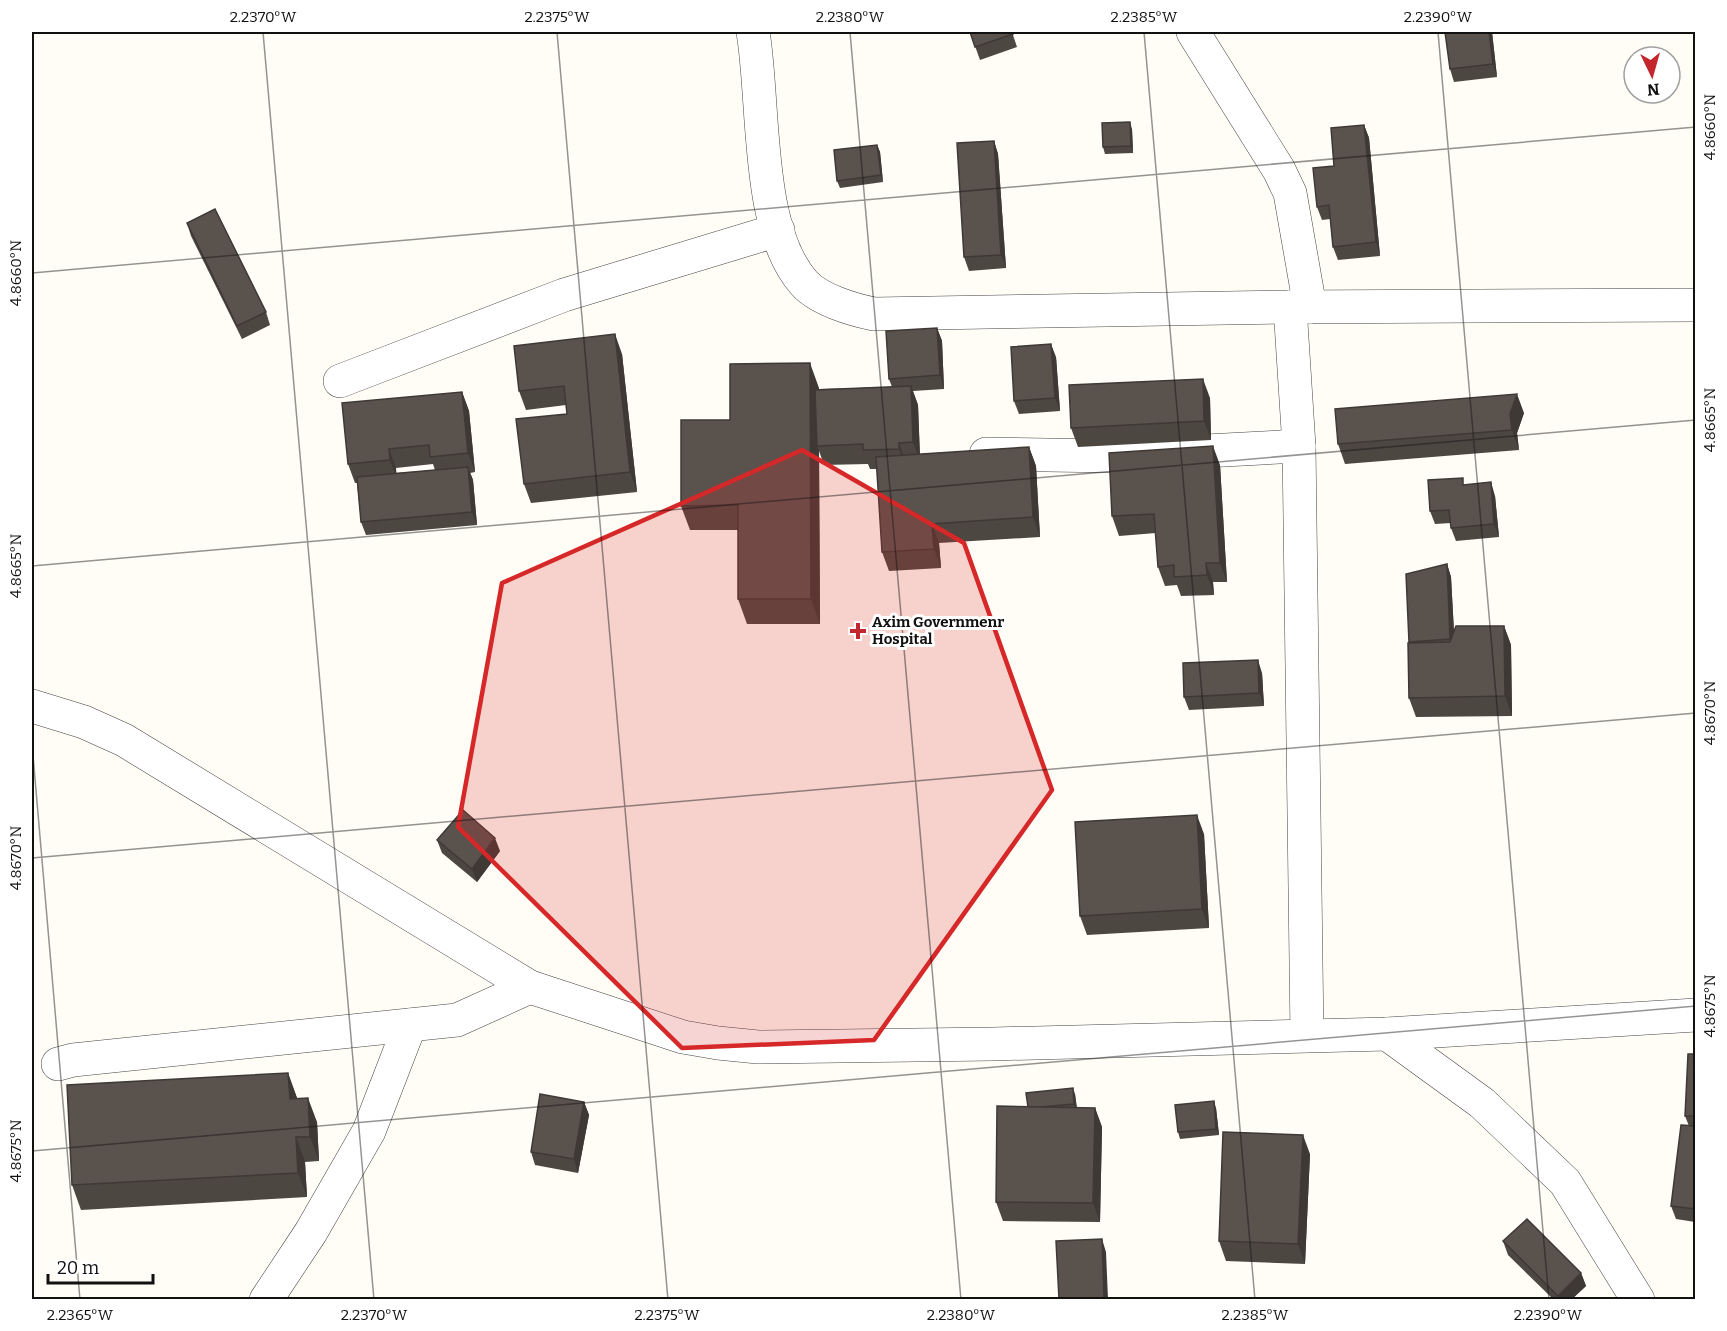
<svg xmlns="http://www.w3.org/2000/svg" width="1727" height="1331" font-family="Bitter,serif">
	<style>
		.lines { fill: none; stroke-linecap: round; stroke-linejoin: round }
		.minor-casing { stroke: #444; stroke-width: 34 }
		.minor { stroke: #fff; stroke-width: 33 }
		.wall { fill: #4d4742; fill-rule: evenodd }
		.shaded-wall { fill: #3f3936 }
		.building { fill: #5a524d; stroke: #3f3936; stroke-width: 1.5 }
		.marked { fill: #d62828; fill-opacity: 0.2; stroke: #d62828; stroke-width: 4.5; stroke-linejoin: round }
		.ticks { fill: none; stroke: #111; stroke-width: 1.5; stroke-opacity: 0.45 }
		.poi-dot { fill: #c4262e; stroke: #fff; stroke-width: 2 }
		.labels { text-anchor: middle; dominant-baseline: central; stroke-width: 6; stroke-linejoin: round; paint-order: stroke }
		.poi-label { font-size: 15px; font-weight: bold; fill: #111; stroke: #fff; text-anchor: start }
		.neatline { fill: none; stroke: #111; stroke-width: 2 }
		.ticks-label { font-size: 15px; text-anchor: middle; fill: #111 }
	</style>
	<rect width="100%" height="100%" fill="#fffdf5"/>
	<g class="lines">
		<defs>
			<g id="minor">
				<path d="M 753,32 C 765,103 755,228 804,283 C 819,300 854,310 874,314 L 1290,307 L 1696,305"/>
				<path d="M 1193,32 L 1279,170 L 1290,193 L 1310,307"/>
				<path d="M 1290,307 L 1299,446 L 1307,1035"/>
				<path d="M 340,381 L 564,295 L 778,230"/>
				<path d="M 986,454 L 1111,456 L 1299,446"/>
				<path d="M 32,706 L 84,722 L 124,740 L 530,987 L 683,1037 L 718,1043 L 758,1047 L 993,1044 L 1387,1034 L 1696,1015"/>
				<path d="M 1387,1034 L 1482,1103 L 1565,1182 L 1638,1300"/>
				<path d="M 58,1064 L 73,1060 L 457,1020 L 530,987"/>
				<path d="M 266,1300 L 311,1232 L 369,1131 L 410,1025"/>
			</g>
		</defs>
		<use href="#minor" class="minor-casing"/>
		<use href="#minor" class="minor"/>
	</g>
	<g class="wall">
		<path d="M 970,32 L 1012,32 L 1017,47 L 980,60 Z"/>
		<path d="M 1445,32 L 1492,32 L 1497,77 L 1454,82 L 1450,69 Z"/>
		<path d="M 1364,125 L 1369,138 L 1380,256 L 1338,260 L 1333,247 L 1330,219 L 1322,220 L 1317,207 L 1334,166 Z"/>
		<path d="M 1132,129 L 1133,153 L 1105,154 L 1103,147 Z"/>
		<path d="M 994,141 L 998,154 L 1006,268 L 969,271 L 964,257 Z"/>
		<path d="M 877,145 L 880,152 L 883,182 L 840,188 L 837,181 Z"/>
		<path d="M 187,223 L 266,312 L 270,325 L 242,339 L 191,236 Z"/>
		<path d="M 937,328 L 942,341 L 944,389 L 913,391 L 918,405 L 920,454 L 1029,447 L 1036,466 L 1040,537 L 939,543 L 941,568 L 889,571 L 882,552 L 877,469 L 870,469 L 868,464 L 824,465 L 819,451 L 820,624 L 747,624 L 738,599 L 738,530 L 690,530 L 681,506 L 730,420 L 819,388 L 819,389 L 892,387 L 889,379 Z"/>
		<path d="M 622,354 L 637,492 L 531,503 L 524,484 L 567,414 L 566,405 L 526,410 L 519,391 Z"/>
		<path d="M 1056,357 L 1060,411 L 1019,414 L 1014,401 Z"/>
		<path d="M 462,392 L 469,411 L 475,472 L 470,473 L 473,480 L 477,525 L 366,535 L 361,522 L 357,483 L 355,483 L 348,464 ZM 433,464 L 435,470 L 396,473 L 396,468 Z"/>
		<path d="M 1210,398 L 1211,440 L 1078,447 L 1071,428 Z"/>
		<path d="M 1524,413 L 1517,433 L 1519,450 L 1345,464 L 1338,444 Z"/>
		<path d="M 1220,465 L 1227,582 L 1213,582 L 1214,595 L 1181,596 L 1177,585 L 1165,586 L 1158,567 L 1156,533 L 1119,536 L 1112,516 Z"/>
		<path d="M 1465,485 L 1495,496 L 1499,537 L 1456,541 L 1451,528 L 1451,523 L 1435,524 L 1430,511 Z"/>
		<path d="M 1447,564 L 1451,577 L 1454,631 L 1504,626 L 1511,645 L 1512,716 L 1416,717 L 1409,698 L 1408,643 Z"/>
		<path d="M 1262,673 L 1264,706 L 1189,710 L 1184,697 Z"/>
		<path d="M 1204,834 L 1209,928 L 1087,935 L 1080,916 Z"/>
		<path d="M 437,840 L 500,851 L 477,882 L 442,853 Z"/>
		<path d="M 1695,1054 L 1695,1222 L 1676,1219 L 1671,1206 L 1689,1126 L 1685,1116 Z"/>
		<path d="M 288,1073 L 297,1098 L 317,1122 L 319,1161 L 305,1162 L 307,1197 L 81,1210 L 72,1185 Z"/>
		<path d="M 1075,1094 L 1077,1108 L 1095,1108 L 1102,1127 L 1100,1222 L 1003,1221 L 996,1202 L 1028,1107 Z"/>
		<path d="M 584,1102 L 589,1115 L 578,1173 L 535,1165 L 531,1152 Z"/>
		<path d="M 1216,1108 L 1219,1135 L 1180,1139 L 1178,1132 Z"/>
		<path d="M 1310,1154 L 1305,1264 L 1226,1261 L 1219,1241 Z"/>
		<path d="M 1503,1241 L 1581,1273 L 1586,1286 L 1572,1299 L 1553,1299 L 1508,1255 Z"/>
	</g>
	<g class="shaded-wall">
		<path d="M 1489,32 L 1492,32 L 1497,77 L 1493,64 Z"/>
		<path d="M 1130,122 L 1132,129 L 1133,153 L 1131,146 Z"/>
		<path d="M 1364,125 L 1369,138 L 1380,256 L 1376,242 Z"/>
		<path d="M 994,141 L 998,154 L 1006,268 L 1001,255 Z"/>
		<path d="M 877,145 L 880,152 L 883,182 L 881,175 Z"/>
		<path d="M 937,328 L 942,341 L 944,389 L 940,375 Z"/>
		<path d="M 615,334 L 622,354 L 637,492 L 630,472 Z"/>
		<path d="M 1051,344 L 1056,357 L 1060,411 L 1055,398 Z"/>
		<path d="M 810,363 L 819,388 L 819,446 L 817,446 L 819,451 L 820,624 L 811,599 Z"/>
		<path d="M 1203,379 L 1210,398 L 1211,440 L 1204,421 Z"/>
		<path d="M 911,386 L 918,405 L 920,462 L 913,442 Z"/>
		<path d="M 462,392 L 469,411 L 475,472 L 468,453 Z"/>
		<path d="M 1517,394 L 1524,413 L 1517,433 L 1519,450 L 1512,430 L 1510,414 Z"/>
		<path d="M 899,443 L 906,462 L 906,468 L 899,449 Z"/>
		<path d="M 1213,446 L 1220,465 L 1227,582 L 1220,563 Z"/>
		<path d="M 1029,447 L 1036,466 L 1040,537 L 1033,517 Z"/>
		<path d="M 389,449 L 396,468 L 397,479 L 390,460 Z"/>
		<path d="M 468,467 L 473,480 L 477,525 L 472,512 Z"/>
		<path d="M 1491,482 L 1495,496 L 1499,537 L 1494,524 Z"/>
		<path d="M 932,524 L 939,543 L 941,568 L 934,549 Z"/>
		<path d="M 1206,563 L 1213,582 L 1214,595 L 1207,575 Z"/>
		<path d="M 1447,564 L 1451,577 L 1455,653 L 1450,639 Z"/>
		<path d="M 1504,626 L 1511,645 L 1512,716 L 1505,696 Z"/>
		<path d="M 1258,660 L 1262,673 L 1264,706 L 1259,693 Z"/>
		<path d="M 1197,815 L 1204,834 L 1209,928 L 1202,909 Z"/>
		<path d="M 495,838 L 500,851 L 477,882 L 472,869 Z"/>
		<path d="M 288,1073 L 297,1098 L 290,1099 Z"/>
		<path d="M 1073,1088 L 1075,1094 L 1077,1111 L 1074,1104 Z"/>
		<path d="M 308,1098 L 317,1122 L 319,1161 L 310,1137 Z"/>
		<path d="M 1214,1101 L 1216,1108 L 1219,1135 L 1216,1129 Z"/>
		<path d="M 584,1102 L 589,1115 L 578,1173 L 574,1159 Z"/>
		<path d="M 1095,1108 L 1102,1127 L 1100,1222 L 1093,1203 Z"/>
		<path d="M 1303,1135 L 1310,1154 L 1305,1264 L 1298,1244 Z"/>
		<path d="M 296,1137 L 305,1162 L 307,1197 L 298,1173 Z"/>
		<path d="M 1102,1239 L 1106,1252 L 1108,1299 L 1104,1299 Z"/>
		<path d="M 1581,1273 L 1586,1286 L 1572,1299 L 1559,1299 L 1558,1296 Z"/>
	</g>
	<g class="building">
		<path d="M 970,32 L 1012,32 L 1013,34 L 975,47 Z"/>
		<path d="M 1445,32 L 1489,32 L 1493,64 L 1450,69 Z"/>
		<path d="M 1130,122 L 1131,146 L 1103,147 L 1102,123 Z"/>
		<path d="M 1364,125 L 1376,242 L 1333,247 L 1329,205 L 1317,207 L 1313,168 L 1334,166 L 1331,128 Z"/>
		<path d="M 994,141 L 1001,255 L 964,257 L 957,143 Z"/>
		<path d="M 877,145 L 881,175 L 837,181 L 834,150 Z"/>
		<path d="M 215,209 L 266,312 L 237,326 L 187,223 Z"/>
		<path d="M 937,328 L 940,375 L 889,379 L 886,331 Z"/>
		<path d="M 615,334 L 630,472 L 524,484 L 516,419 L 567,414 L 564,386 L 519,391 L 514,346 Z"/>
		<path d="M 1051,344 L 1055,398 L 1014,401 L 1011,347 Z"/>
		<path d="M 810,363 L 811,599 L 738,599 L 738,505 L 681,506 L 681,420 L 730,420 L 730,364 Z"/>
		<path d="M 1203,379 L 1204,421 L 1071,428 L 1069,385 Z"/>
		<path d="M 911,386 L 913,442 L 899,443 L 899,449 L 863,450 L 863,444 L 817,446 L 815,390 Z"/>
		<path d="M 462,392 L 468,453 L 430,457 L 429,445 L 389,449 L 390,460 L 348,464 L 342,403 Z"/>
		<path d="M 1517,394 L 1510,414 L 1512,430 L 1338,444 L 1335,409 Z"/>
		<path d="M 1694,429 L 1695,429 L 1695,487 Z"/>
		<path d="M 1213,446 L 1220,563 L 1206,563 L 1207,575 L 1174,577 L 1174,565 L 1158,567 L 1154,514 L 1112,516 L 1109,453 Z"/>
		<path d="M 1029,447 L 1033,517 L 932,524 L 934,549 L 882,552 L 876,457 Z"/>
		<path d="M 468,467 L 472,512 L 361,522 L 357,477 Z"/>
		<path d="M 1463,478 L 1463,485 L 1491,482 L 1494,524 L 1451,528 L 1449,510 L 1430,511 L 1428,480 Z"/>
		<path d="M 1447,564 L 1450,639 L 1409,642 L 1406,574 Z"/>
		<path d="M 1456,626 L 1504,626 L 1505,696 L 1409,698 L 1408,643 L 1450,642 Z"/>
		<path d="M 1258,660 L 1259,693 L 1184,697 L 1183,663 Z"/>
		<path d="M 463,810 L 495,838 L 472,869 L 437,840 Z"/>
		<path d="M 1197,815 L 1202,909 L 1080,916 L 1075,822 Z"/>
		<path d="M 1688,1054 L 1695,1054 L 1695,1116 L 1685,1116 Z"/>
		<path d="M 288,1073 L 290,1099 L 308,1098 L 310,1137 L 296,1137 L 298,1173 L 72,1185 L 67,1085 Z"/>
		<path d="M 1073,1088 L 1074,1104 L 1041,1107 L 1028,1107 L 1026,1093 Z"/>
		<path d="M 540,1094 L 584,1102 L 574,1159 L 531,1152 Z"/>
		<path d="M 1214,1101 L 1216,1129 L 1178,1132 L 1175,1105 Z"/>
		<path d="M 997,1106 L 1095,1108 L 1093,1203 L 996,1202 Z"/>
		<path d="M 1681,1125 L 1695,1126 L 1695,1209 L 1671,1206 Z"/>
		<path d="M 1223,1132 L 1303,1135 L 1298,1244 L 1219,1241 Z"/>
		<path d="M 1527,1219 L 1581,1273 L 1558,1296 L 1503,1241 Z"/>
		<path d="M 1102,1239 L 1104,1299 L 1059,1299 L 1056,1241 Z"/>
	</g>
	<path class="marked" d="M 802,450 L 964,543 L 1052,790 L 874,1040 L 682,1048 L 458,827 L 502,583 Z"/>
	<path class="ticks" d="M 263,32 L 374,1300M 557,32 L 668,1300M 850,32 L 961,1300M 1144,32 L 1255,1300M 1438,32 L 1549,1300M 32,273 L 1696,127M 32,566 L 1696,420M 32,744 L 80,1300M 32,858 L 1696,713M 32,1151 L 1696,1006M 1684,1300 L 1696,1298"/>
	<path class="poi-dot" d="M855 622h6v6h6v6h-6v6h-6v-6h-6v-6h6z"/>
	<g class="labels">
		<g class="poi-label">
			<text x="872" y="622">Axim Governmenr<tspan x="872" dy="17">Hospital</tspan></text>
		</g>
	</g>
	<rect width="1727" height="1331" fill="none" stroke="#ffffff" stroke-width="66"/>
	<g transform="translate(1652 75) rotate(175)"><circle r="28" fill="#ffffff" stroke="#a0a0a0" stroke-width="1.5"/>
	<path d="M0-4.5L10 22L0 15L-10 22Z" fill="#c4262e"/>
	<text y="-9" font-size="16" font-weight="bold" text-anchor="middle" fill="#111111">N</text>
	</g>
	<path d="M48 1274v9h105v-9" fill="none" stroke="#111111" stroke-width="3"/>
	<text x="57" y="1274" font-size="18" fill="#111111" stroke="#ffffff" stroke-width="4.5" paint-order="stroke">20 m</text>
	<rect x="33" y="33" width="1661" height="1265" class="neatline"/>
	<g class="ticks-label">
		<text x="263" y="22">2.2370°W</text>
		<text x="557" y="22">2.2375°W</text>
		<text x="850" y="22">2.2380°W</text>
		<text x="1144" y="22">2.2385°W</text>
		<text x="1438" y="22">2.2390°W</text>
		<text transform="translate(1710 127) rotate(-90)" y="5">4.8660°N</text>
		<text transform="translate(16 273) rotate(-90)" y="5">4.8660°N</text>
		<text transform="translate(1710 420) rotate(-90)" y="5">4.8665°N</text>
		<text transform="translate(16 566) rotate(-90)" y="5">4.8665°N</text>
		<text transform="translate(1710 713) rotate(-90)" y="5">4.8670°N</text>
		<text transform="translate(16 858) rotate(-90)" y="5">4.8670°N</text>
		<text transform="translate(1710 1006) rotate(-90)" y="5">4.8675°N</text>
		<text transform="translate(16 1151) rotate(-90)" y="5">4.8675°N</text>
		<text x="80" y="1320">2.2365°W</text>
		<text x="374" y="1320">2.2370°W</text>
		<text x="667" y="1320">2.2375°W</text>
		<text x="961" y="1320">2.2380°W</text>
		<text x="1255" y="1320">2.2385°W</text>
		<text x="1548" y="1320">2.2390°W</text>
	</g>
</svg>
